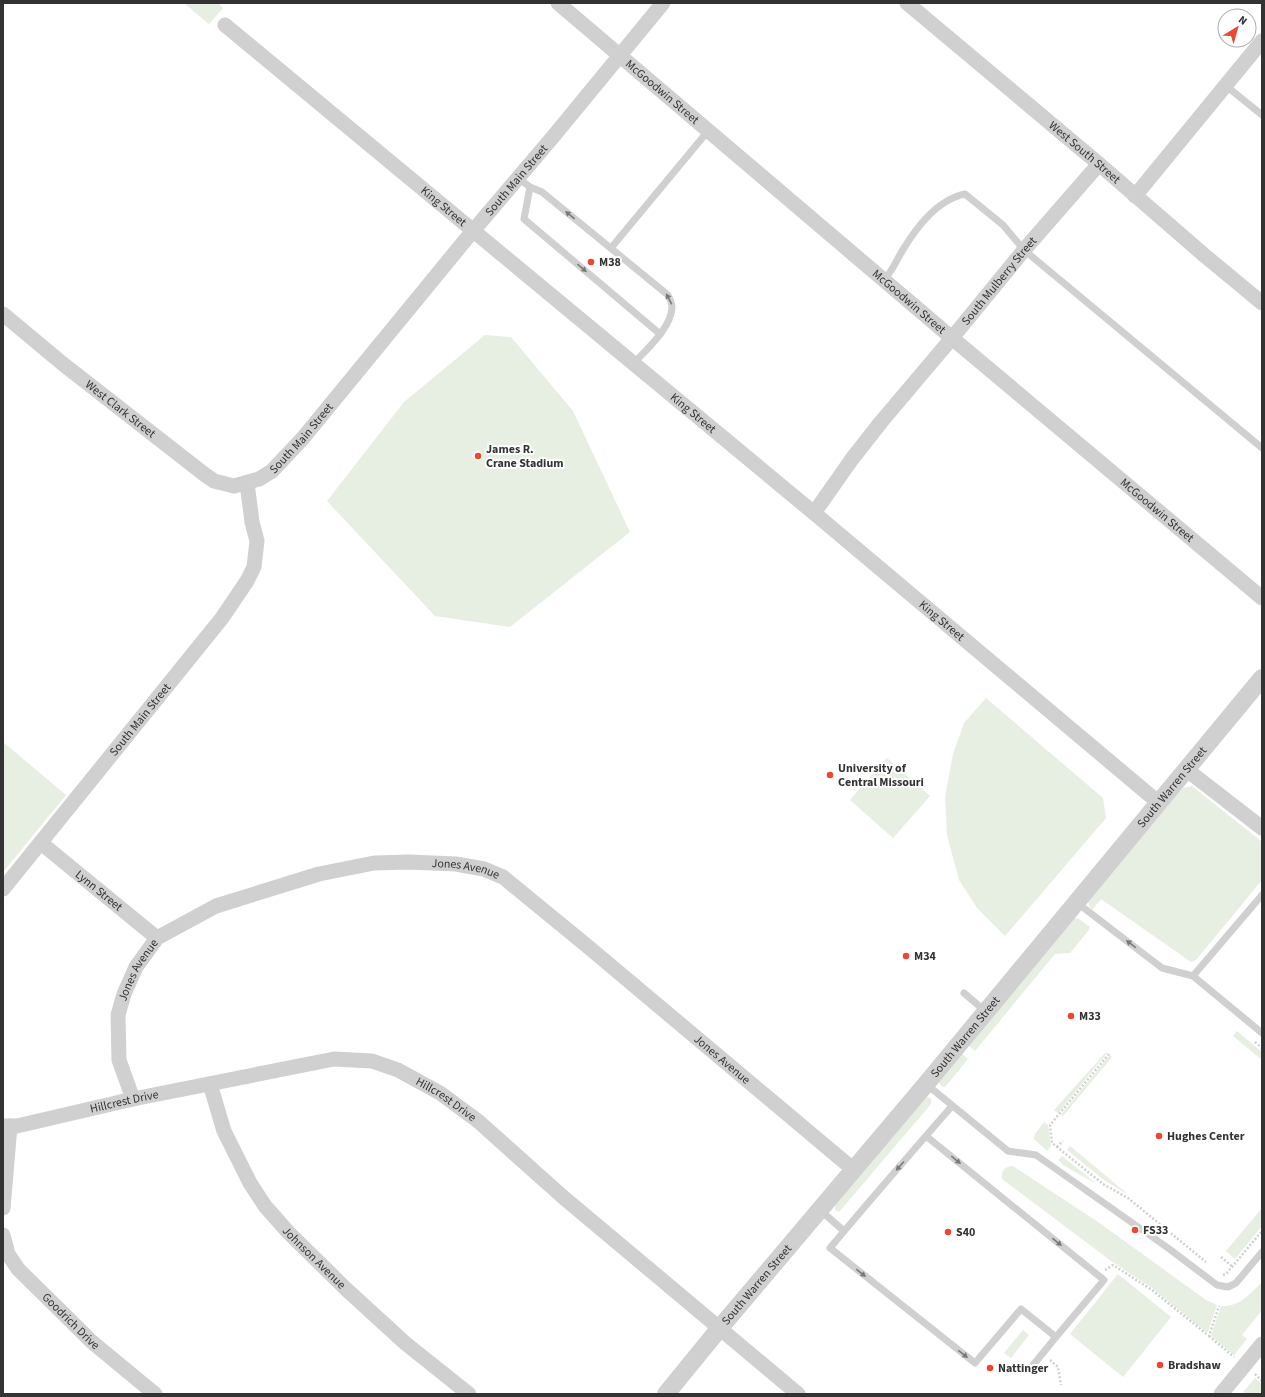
<svg xmlns="http://www.w3.org/2000/svg" width="1265" height="1397" font-family="'Source Sans 3',sans-serif">
	<style>
		.green { fill: #e6efe1 }
		.lines { fill: none; stroke-linecap: round; stroke-linejoin: round }
		.path { stroke: #d0d0d0; stroke-width: 2.5; stroke-dasharray: 2 2; stroke-linecap: butt }
		.service { stroke: #d0d0d0; stroke-width: 7 }
		.minor { stroke: #d0d0d0; stroke-width: 15 }
		.tertiary { stroke: #d0d0d0; stroke-width: 18 }
		.oneway { fill: #7a7a7a }
		.poi-dot { fill: #ee4630; stroke: #fff; stroke-width: 1.5 }
		.labels { text-anchor: middle; dominant-baseline: central; stroke-width: 4; stroke-linejoin: round; paint-order: stroke }
		.street-label { font-size: 12px; fill: #333; stroke: #fff }
		.poi-label { font-size: 12px; font-weight: bold; fill: #333; stroke: #fff; text-anchor: start }
	</style>
	<rect width="100%" height="100%" fill="#fff"/>
	<g class="green">
		<path d="M 184,3 L 218,3 L 223,8 L 209,24 Z"/>
		<path d="M 485,335 L 511,337 L 573,411 L 630,532 L 510,627 L 435,616 L 327,501 L 404,402 Z"/>
		<path d="M 986,698 L 1103,798 L 1106,818 L 1005,936 L 977,908 L 959,880 L 947,835 L 945,797 L 953,754 L 964,723 Z"/>
		<path d="M 3,742 L 66,795 L 3,872 Z"/>
		<path d="M 887,758 L 930,796 L 893,838 L 850,800 Z"/>
		<path d="M 1192,786 L 1262,842 L 1262,880 L 1196,960 L 1191,962 L 1101,899 L 1092,910 L 1089,906 L 1088,901 L 1183,788 Z"/>
		<path d="M 1074,918 L 1079,919 L 1090,927 L 1089,930 L 1070,953 L 1055,954 L 975,1051 L 968,1045 Z"/>
		<path d="M 1237,1031 L 1262,1052 L 1262,1060 L 1233,1036 Z"/>
		<path d="M 1106,1052 L 1107,1053 L 1058,1113 L 1054,1110 Z"/>
		<path d="M 961,1053 L 968,1059 L 945,1087 L 943,1087 L 940,1085 L 939,1082 Z"/>
		<path d="M 1110,1055 L 1112,1057 L 1063,1116 L 1061,1115 Z"/>
		<path d="M 928,1097 L 931,1099 L 931,1104 L 839,1212 L 835,1210 L 835,1205 L 925,1098 Z"/>
		<path d="M 1044,1122 L 1048,1125 L 1051,1146 L 1047,1151 L 1034,1139 L 1035,1134 Z"/>
		<path d="M 1070,1146 L 1130,1196 L 1104,1180 L 1067,1150 Z"/>
		<path d="M 1062,1156 L 1098,1185 L 1063,1165 L 1058,1160 Z"/>
		<path d="M 1013,1166 L 1101,1224 L 1206,1300 L 1217,1305 L 1208,1332 L 1206,1332 L 1152,1288 L 1111,1261 L 1002,1179 C 1001,1171 1005,1166 1013,1166 Z"/>
		<path d="M 1262,1208 L 1262,1226 L 1235,1259 L 1226,1251 Z"/>
		<path d="M 1118,1274 L 1171,1317 L 1123,1377 L 1070,1334 Z"/>
		<path d="M 1262,1282 L 1262,1310 L 1242,1335 L 1247,1339 L 1234,1355 L 1211,1336 L 1221,1306 C 1238,1308 1251,1293 1262,1282 Z"/>
		<path d="M 1023,1330 L 1029,1335 L 1011,1358 L 1004,1353 Z"/>
		<path d="M 1255,1378 L 1262,1384 L 1262,1394 L 1246,1394 L 1243,1392 Z"/>
	</g>
	<g class="lines">
		<g class="path">
			<path d="M 1255,1042 L 1262,1048"/>
			<path d="M 1109,1054 L 1050,1125 L 1052,1143 L 1103,1184 L 1128,1198 L 1206,1262"/>
			<path d="M 1057,1147 L 1063,1141"/>
			<path d="M 1221,1257 L 1233,1267"/>
			<path d="M 1105,1270 L 1113,1265 L 1152,1290 L 1209,1336 L 1219,1306"/>
			<path d="M 1223,1275 L 1226,1274 L 1262,1231"/>
			<path d="M 1209,1336 L 1234,1357"/>
			<path d="M 1050,1360 L 1058,1367 L 1061,1385"/>
			<path d="M 1255,1374 L 1262,1381"/>
		</g>
		<g class="service">
			<path d="M 1225,85 L 1262,115"/>
			<path d="M 518,178 L 530,187 L 542,192 L 668,295 C 670,299 672,303 672,307 C 672,327 646,350 633,364"/>
			<path d="M 530,187 L 524,219 L 660,334"/>
			<path d="M 611,248 L 708,131"/>
			<path d="M 884,280 C 893,270 897,259 904,248 C 915,230 928,212 947,201 C 953,198 958,195 965,194 L 1003,225 L 1024,250 L 1262,448"/>
			<path d="M 1262,895 L 1193,976 L 1262,1033"/>
			<path d="M 1076,902 L 1162,968 L 1193,976"/>
			<path d="M 964,993 L 985,1011"/>
			<path d="M 926,1084 L 1008,1151 L 1036,1155 L 1168,1248 L 1217,1285 L 1228,1287 L 1236,1283 L 1262,1252"/>
			<path d="M 926,1136 L 1104,1280 L 1056,1337 L 1021,1309 L 975,1363 L 830,1248 C 870,1200 911,1153 952,1106"/>
			<path d="M 820,1210 L 844,1231"/>
			<path d="M 1029,1370 L 1056,1337"/>
		</g>
		<g class="minor">
			<path id="s1" d="M 558,3 L 952,338 L 1262,598"/>
			<path id="s2" d="M 907,3 L 1099,164 L 1204,255 L 1262,303"/>
			<path id="s3" d="M 225,25 L 814,513 L 1159,803"/>
			<path d="M 1135,196 L 1262,41"/>
			<path id="s4" d="M 3,314 L 63,364 L 204,474 L 214,481 L 234,486 L 259,479 L 272,471 L 303,438 L 467,238 L 552,138 L 663,3"/>
			<path id="s5" d="M 814,513 L 852,459 L 881,422 L 952,338 L 1024,250 L 1099,164"/>
			<path d="M 1187,770 L 1262,828"/>
			<path id="s6" d="M 41,843 L 157,938"/>
			<path id="s7" d="M 3,889 L 222,618 L 247,581 L 254,567 L 257,541 L 252,522 L 247,483"/>
			<path id="s8" d="M 210,1084 L 224,1131 L 250,1183 L 265,1206 L 288,1232 L 346,1289 L 405,1343 L 469,1394"/>
			<path id="s9" d="M 133,1099 L 119,1060 L 118,1015 L 124,994 L 136,967 L 157,938 L 216,906 L 319,874 L 374,863 L 409,862 L 456,864 L 484,869 L 503,877 L 586,945 L 854,1170"/>
			<path id="s10" d="M 3,1126 L 17,1126 L 133,1099 L 334,1059 L 372,1061 L 398,1070 L 440,1093 L 478,1121 L 563,1197 L 798,1394"/>
			<path d="M 3,1208 L 10,1126"/>
			<path id="s11" d="M 3,1235 L 8,1254 L 18,1269 L 92,1342 L 155,1394"/>
			<path d="M 1221,1394 L 1262,1344"/>
		</g>
		<path class="tertiary" id="s12" d="M 666,1394 L 719,1329 L 926,1084 L 1262,678"/>
	</g>
	<defs><path id="oneway-solid" d="M-6-.8H1V-3.2L6.5 0L1 3.2V.8H-6Z"/></defs>
	<g class="oneway">
		<use href="#oneway-solid" transform="translate(570 215) rotate(-141)"/>
		<use href="#oneway-solid" transform="translate(582 268) rotate(40)"/>
		<use href="#oneway-solid" transform="translate(669 299) rotate(-118)"/>
		<use href="#oneway-solid" transform="translate(1131 944) rotate(-143)"/>
		<use href="#oneway-solid" transform="translate(956 1160) rotate(39)"/>
		<use href="#oneway-solid" transform="translate(900 1166) rotate(131)"/>
		<use href="#oneway-solid" transform="translate(1057 1242) rotate(39)"/>
		<use href="#oneway-solid" transform="translate(861 1273) rotate(39)"/>
		<use href="#oneway-solid" transform="translate(963 1354) rotate(38)"/>
	</g>
	<g class="poi-dot">
		<circle cx="591" cy="262" r="4"/>
		<circle cx="478" cy="456" r="4"/>
		<circle cx="830" cy="775" r="4"/>
		<circle cx="906" cy="956" r="4"/>
		<circle cx="1071" cy="1016" r="4"/>
		<circle cx="1159" cy="1136" r="4"/>
		<circle cx="1135" cy="1230" r="4"/>
		<circle cx="948" cy="1232" r="4"/>
		<circle cx="1160" cy="1365" r="4"/>
		<circle cx="990" cy="1368" r="4"/>
	</g>
	<g class="labels">
		<g class="street-label">
			<text stroke="none"><textPath href="#s1" startOffset="137">McGoodwin Street</textPath></text>
			<text stroke="none"><textPath href="#s2" startOffset="232">West South Street</textPath></text>
			<text stroke="none"><textPath href="#s4" startOffset="711">South Main Street</textPath></text>
			<text stroke="none"><textPath href="#s3" startOffset="284">King Street</textPath></text>
			<text stroke="none"><textPath href="#s5" startOffset="297">South Mulberry Street</textPath></text>
			<text stroke="none"><textPath href="#s1" startOffset="461">McGoodwin Street</textPath></text>
			<text stroke="none"><textPath href="#s4" startOffset="151">West Clark Street</textPath></text>
			<text stroke="none"><textPath href="#s3" startOffset="608">King Street</textPath></text>
			<text stroke="none"><textPath href="#s4" startOffset="375">South Main Street</textPath></text>
			<text stroke="none"><textPath href="#s1" startOffset="785">McGoodwin Street</textPath></text>
			<text stroke="none"><textPath href="#s3" startOffset="932">King Street</textPath></text>
			<text stroke="none"><textPath href="#s7" startOffset="218">South Main Street</textPath></text>
			<text stroke="none"><textPath href="#s12" startOffset="790">South Warren Street</textPath></text>
			<text stroke="none"><textPath href="#s9" startOffset="497">Jones Avenue</textPath></text>
			<text stroke="none"><textPath href="#s6" startOffset="75">Lynn Street</textPath></text>
			<text stroke="none"><textPath href="#s9" startOffset="136">Jones Avenue</textPath></text>
			<text stroke="none"><textPath href="#s12" startOffset="466">South Warren Street</textPath></text>
			<text stroke="none"><textPath href="#s9" startOffset="821">Jones Avenue</textPath></text>
			<text stroke="none"><textPath href="#s10" startOffset="460">Hillcrest Drive</textPath></text>
			<text stroke="none"><textPath href="#s10" startOffset="124">Hillcrest Drive</textPath></text>
			<text stroke="none"><textPath href="#s8" startOffset="206">Johnson Avenue</textPath></text>
			<text stroke="none"><textPath href="#s12" startOffset="142">South Warren Street</textPath></text>
			<text stroke="none"><textPath href="#s11" startOffset="112">Goodrich Drive</textPath></text>
		</g>
		<g class="poi-label">
			<text x="599" y="262">M38</text>
			<text x="486" y="449">James R.<tspan x="486" dy="14">Crane Stadium</tspan></text>
			<text x="838" y="768">University of<tspan x="838" dy="14">Central Missouri</tspan></text>
			<text x="914" y="956">M34</text>
			<text x="1079" y="1016">M33</text>
			<text x="1167" y="1136">Hughes Center</text>
			<text x="1143" y="1230">FS33</text>
			<text x="956" y="1232">S40</text>
			<text x="1168" y="1365">Bradshaw</text>
			<text x="998" y="1368">Nattinger</text>
		</g>
	</g>
	<rect width="1265" height="1397" fill="none" stroke="#333333" stroke-width="8"/>
	<g transform="translate(1237 28) rotate(37)"><circle r="19" fill="#ffffff" stroke="#adadad"/>
	<path d="M0-3L7 15L0 10L-7 15Z" fill="#ee4630"/>
	<text y="-6" font-size="11" font-weight="bold" text-anchor="middle" fill="#333333">N</text>
	</g>
</svg>
